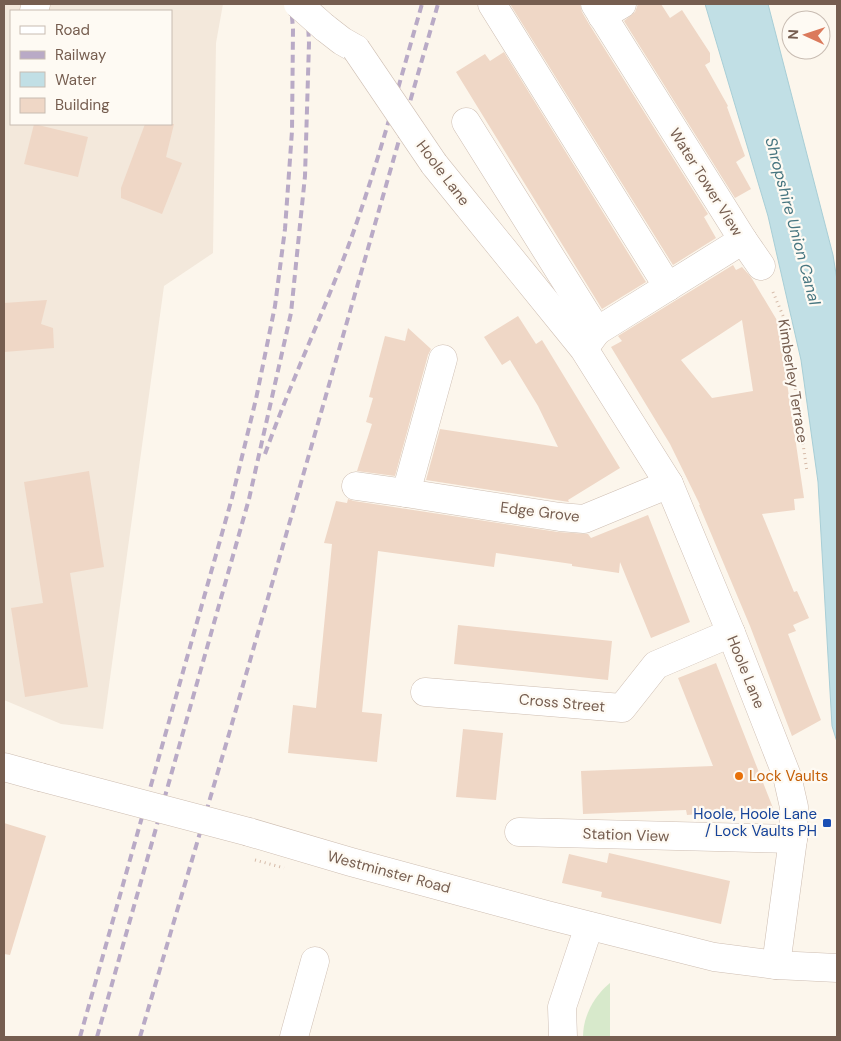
<svg xmlns="http://www.w3.org/2000/svg" width="841" height="1041" font-family="'DM Sans',sans-serif">
	<style>
		.residential { fill: #f3e8db; fill-rule: evenodd }
		.green { fill: #d7e9cb }
		.water { fill: #c1dfe5; stroke: #a8ced6 }
		.building { fill: #efd7c6; fill-rule: evenodd }
		.lines { fill: none; stroke-linecap: round; stroke-linejoin: round }
		.minor-casing { stroke: #cebeb2; stroke-width: 29 }
		.path { stroke: #d5baa8; stroke-width: 3; stroke-dasharray: 1 4; stroke-linecap: butt }
		.minor { stroke: #fff; stroke-width: 28 }
		.rail { stroke: #b9aac6; stroke-width: 4; stroke-dasharray: 8 5; stroke-linecap: butt }
		.minor-bridge-casing { stroke: #cebeb2; stroke-width: 29; stroke-linecap: butt }
		.path-bridge { stroke: #d5baa8; stroke-width: 3; stroke-dasharray: 1 4; stroke-linecap: butt }
		.minor-bridge { stroke: #fff; stroke-width: 28 }
		.food-dot { fill: #e8710a; stroke: #fefaf3; stroke-width: 2 }
		.transit-dot { fill: #1a4fb4; stroke: #fefaf3; stroke-width: 2 }
		.labels { text-anchor: middle; dominant-baseline: central; stroke-width: 4.5; stroke-linejoin: round; paint-order: stroke }
		.street-label { font-size: 15px; fill: #765e50; stroke: #fefaf3 }
		.food-label { font-size: 15px; fill: #c56008; stroke: #fefaf3; text-anchor: start }
		.transit-label { font-size: 15px; fill: #164399; stroke: #fefaf3; text-anchor: end }
		.water-label { font-size: 16px; font-style: italic; fill: #477680; stroke: #fefaf3 }
	</style>
	<rect width="100%" height="100%" fill="#fcf6ec"/>
	<path class="residential" d="M 4,4 L 223,4 L 216,43 L 213,253 L 164,286 L 103,729 L 61,724 L 4,700 ZM 11,11 L 171,11 L 171,124 L 11,124 Z"/>
	<path class="green" d="M 610,983 L 610,1037 L 583,1037 C 583,1016 594,996 610,983 Z"/>
	<path class="water" d="M 705,4 L 768,4 L 833,255 L 837,280 L 837,742 L 832,726 L 818,482 L 801,360 L 768,216 Z"/>
	<g class="building">
		<path d="M 510,4 L 580,4 L 582,12 L 589,24 L 708,214 L 704,217 L 716,238 L 673,265 Z"/>
		<path d="M 638,4 L 661,4 L 670,18 L 682,10 L 710,53 L 710,62 L 705,65 L 728,106 L 727,107 L 745,156 L 736,162 L 751,189 L 735,198 L 624,21 L 635,12 Z"/>
		<path d="M 504,52 L 646,282 L 602,309 L 456,72 L 485,54 L 490,61 Z"/>
		<path d="M 34,124 L 88,137 L 78,177 L 24,164 Z"/>
		<path d="M 145,124 L 174,124 L 166,157 L 182,163 L 162,214 L 121,198 L 121,188 Z"/>
		<path d="M 733,265 L 736,270 L 742,267 L 751,277 L 778,322 L 804,498 L 794,499 L 795,510 L 762,514 L 794,592 L 797,591 L 809,618 L 793,625 L 796,631 L 788,634 L 821,720 L 792,736 L 750,626 L 699,505 L 700,505 L 670,444 L 611,347 L 622,341 L 618,336 ZM 742,320 L 753,391 L 712,398 L 681,360 Z"/>
		<path d="M 47,300 L 41,324 L 53,328 L 54,348 L 4,352 L 4,303 Z"/>
		<path d="M 518,316 L 536,344 L 542,340 L 620,468 L 568,500 L 569,502 L 426,480 L 440,429 L 558,447 L 538,406 L 510,360 L 502,365 L 484,337 Z"/>
		<path d="M 408,328 L 431,349 L 428,355 L 395,476 L 357,471 L 372,424 L 366,422 L 373,398 L 369,397 L 385,336 L 405,341 Z"/>
		<path d="M 89,471 L 104,567 L 70,573 L 88,687 L 25,697 L 11,608 L 43,603 L 24,482 Z"/>
		<path d="M 348,499 L 354,501 L 558,532 L 588,534 L 591,538 L 648,515 L 690,622 L 651,638 L 620,562 L 619,573 L 572,566 L 572,564 L 496,553 L 494,567 L 378,551 L 362,712 L 382,714 L 377,762 L 288,753 L 293,705 L 316,708 L 332,544 L 324,543 L 336,501 L 347,503 Z"/>
		<path d="M 458,625 L 612,641 L 608,680 L 454,664 Z"/>
		<path d="M 716,663 L 773,808 L 687,815 L 686,810 L 583,814 L 581,771 L 713,766 L 678,678 Z"/>
		<path d="M 463,729 L 503,733 L 496,800 L 456,797 Z"/>
		<path d="M 4,823 L 46,836 L 10,955 L 4,954 Z"/>
		<path d="M 609,853 L 730,881 L 721,924 L 601,897 L 602,892 L 562,883 L 569,854 L 607,863 Z"/>
	</g>
	<g class="lines">
		<defs>
			<g id="minor">
				<path d="M 492,4 L 668,287"/>
				<path d="M 595,4 L 743,240 L 597,331"/>
				<path d="M 34,11 L 36,4"/>
				<path d="M 602,16 L 622,4"/>
				<path d="M 324,27 L 342,41 L 356,49"/>
				<path d="M 466,122 L 597,331 L 586,346"/>
				<path d="M 434,164 L 584,349 L 669,484 L 731,633 L 787,776 L 794,807 L 793,839 L 776,965"/>
				<path d="M 743,240 L 761,266"/>
				<path d="M 443,359 L 406,493 L 560,517 L 584,519 L 669,484"/>
				<path d="M 356,486 L 406,493"/>
				<path d="M 425,692 L 622,708 L 656,665 L 731,633"/>
				<path d="M 4,767 L 40,777"/>
				<path d="M 249,832 L 351,862 L 547,915 L 714,957 L 776,965 L 837,968"/>
				<path d="M 519,832 L 793,839"/>
				<path d="M 294,1037 L 315,961"/>
				<path d="M 563,1037 L 562,1007 L 589,926"/>
			</g>
		</defs>
		<use href="#minor" class="minor-casing"/>
		<path class="path" d="M 773,292 L 786,323 L 807,472"/>
		<use href="#minor" class="minor"/>
		<g class="rail">
			<path d="M 265,454 C 290,384 322,316 348,247 C 377,168 399,84 422,4"/>
			<path d="M 80,1037 L 232,498 L 256,399 L 275,306 L 285,229 L 292,131 L 293,29 L 291,4"/>
			<path d="M 97,1037 L 249,499 L 291,313 L 305,176 L 309,43 L 307,4"/>
			<path d="M 140,1037 L 229,734 L 438,4"/>
		</g>
		<defs>
			<g id="minor-bridge">
				<path d="M 298,4 L 324,27"/>
				<path d="M 356,49 L 434,164"/>
				<path d="M 40,777 L 249,832"/>
			</g>
		</defs>
		<use href="#minor-bridge" class="minor-bridge-casing"/>
		<path class="path-bridge" d="M 255,860 L 284,868"/>
		<use href="#minor-bridge" class="minor-bridge"/>
	</g>
	<circle class="food-dot" cx="739" cy="776" r="5"/>
	<rect class="transit-dot" x="822" y="818" width="10" height="10" rx="2.5"/>
	<g class="labels">
		<g class="street-label">
			<text transform="translate(443 173) rotate(53)">Hoole Lane</text>
			<text transform="translate(706 182) rotate(58)">Water Tower View</text>
			<text transform="translate(793 381) rotate(81)">Kimberley Terrace</text>
			<text transform="translate(540 512) rotate(7)">Edge Grove</text>
			<text transform="translate(746 672) rotate(68)">Hoole Lane</text>
			<text transform="translate(562 703) rotate(5)">Cross Street</text>
			<text transform="translate(626 835) rotate(2)">Station View</text>
			<text transform="translate(389 872) rotate(15)">Westminster Road</text>
		</g>
		<g class="food-label">
			<text x="749" y="776">Lock Vaults</text>
		</g>
		<g class="transit-label">
			<text x="817" y="814">Hoole, Hoole Lane<tspan x="817" dy="17">/ Lock Vaults PH</tspan></text>
		</g>
		<g class="water-label">
			<text transform="translate(793 221) rotate(75)">Shropshire Union Canal</text>
		</g>
	</g>
	<rect width="841" height="1041" fill="none" stroke="#765e50" stroke-width="10"/>
	<rect x="10" y="10" width="162" height="115" fill="#fefaf3" stroke="#c8bcb2"/>
	<rect x="20" y="26" width="25" height="8" fill="#ffffff" stroke="#c8bcb2"/>
	<text x="55" y="35" font-size="15" fill="#765e50">Road</text>
	<rect x="20" y="51" width="25" height="8" fill="#b9aac6" stroke="#c8bcb2"/>
	<text x="55" y="60" font-size="15" fill="#765e50">Railway</text>
	<rect x="20" y="72" width="25" height="15" fill="#c1dfe5" stroke="#c8bcb2"/>
	<text x="55" y="85" font-size="15" fill="#765e50">Water</text>
	<rect x="20" y="98" width="25" height="15" fill="#efd7c6" stroke="#c8bcb2"/>
	<text x="55" y="110" font-size="15" fill="#765e50">Building</text>
	<g transform="translate(806 35) rotate(273)"><circle r="24" fill="#fefaf3" stroke="#c8bcb2"/>
	<path d="M0-4L9 19L0 12L-9 19Z" fill="#db7a5c"/>
	<text y="-8" font-size="14" font-weight="bold" text-anchor="middle" fill="#765e50">N</text>
	</g>
</svg>
